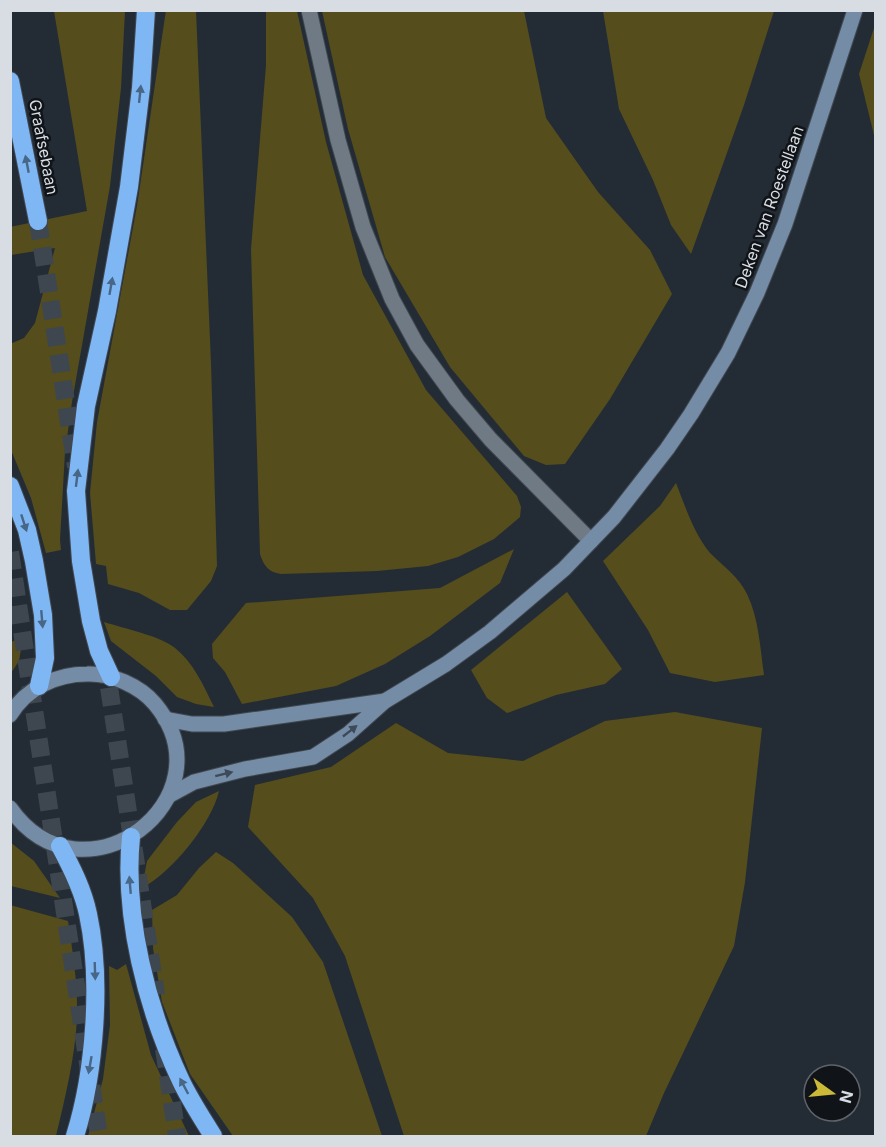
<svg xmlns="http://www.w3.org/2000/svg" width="886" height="1147" font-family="Inter,sans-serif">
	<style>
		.green { fill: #564d1c }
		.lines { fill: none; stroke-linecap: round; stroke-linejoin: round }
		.motorway-tunnel { stroke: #3e474f; stroke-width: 18; stroke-dasharray: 18 9; stroke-linecap: butt }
		.service-casing { stroke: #414851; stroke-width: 17 }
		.secondary-casing { stroke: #414851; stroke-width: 17 }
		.motorway-casing { stroke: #414851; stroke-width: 20 }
		.service { stroke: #707a85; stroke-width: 15 }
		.secondary { stroke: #748ca6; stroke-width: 15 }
		.motorway { stroke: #7fb7f4; stroke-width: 18 }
		.oneway { fill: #486686 }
		.oneway2 { fill: #3d4a58 }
		.labels { text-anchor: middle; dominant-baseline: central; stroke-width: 5; stroke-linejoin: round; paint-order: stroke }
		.street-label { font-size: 16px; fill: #d8dde4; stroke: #101418 }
	</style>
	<rect width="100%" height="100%" fill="#232c35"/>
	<g class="green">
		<path d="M 166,10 L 196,11 L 211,363 L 217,566 L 211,581 L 187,610 L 170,610 L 139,593 L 108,584 L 106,566 L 96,564 L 90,493 L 97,422 L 137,206 Z"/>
		<path d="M 54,11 L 125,11 L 121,88 L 110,186 L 72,402 L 65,452 L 60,540 L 61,550 L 46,553 L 31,498 L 11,450 L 10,344 L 24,338 L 35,323 L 55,248 L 11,255 L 10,227 L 87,211 Z"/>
		<path d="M 266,11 L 297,11 L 326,142 L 363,275 L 426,390 L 517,496 L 521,507 L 520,517 L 494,539 L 458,557 L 428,566 L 377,571 L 281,574 C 268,572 264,566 260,554 L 251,249 L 266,65 Z"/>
		<path d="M 322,11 L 524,11 L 546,118 L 598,192 L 650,250 L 672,294 L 610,399 L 565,464 L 546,465 L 524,456 L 450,367 L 385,257 L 348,129 Z"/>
		<path d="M 603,11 L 774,11 L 744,105 L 691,254 L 671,225 L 653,180 L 619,109 Z"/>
		<path d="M 875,25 L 875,139 L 859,74 Z"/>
		<path d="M 676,483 C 686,508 693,532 710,553 C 723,566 739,577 747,594 C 759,619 760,647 764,675 L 715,682 L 670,673 L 648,630 L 603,561 L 660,506 Z"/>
		<path d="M 514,549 L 500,583 L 430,636 L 385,664 L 336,686 L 242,704 L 225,672 L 213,658 L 212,644 L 246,603 L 440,588 Z"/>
		<path d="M 567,592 L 622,669 L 605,684 L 556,695 L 507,713 L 487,698 L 471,670 Z"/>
		<path d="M 104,622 C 122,628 161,636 175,648 C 194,663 203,685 214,707 L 196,704 L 177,697 L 156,676 L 111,641 Z"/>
		<path d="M 23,637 L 19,661 L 11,673 L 11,642 Z"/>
		<path d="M 675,712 L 762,728 L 745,882 L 734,946 L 664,1093 L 646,1136 L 404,1136 L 345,956 L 313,898 L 248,827 L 255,785 L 331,767 L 396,723 L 448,753 L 523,761 L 605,721 Z"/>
		<path d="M 219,791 C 212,823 171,873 142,888 L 147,861 L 177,822 L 196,802 Z"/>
		<path d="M 10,842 L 34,861 L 60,898 L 11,886 Z"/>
		<path d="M 216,852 L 233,863 L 292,917 L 323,962 L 382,1136 L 233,1136 L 190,1074 L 162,1002 L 153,948 L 152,910 L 177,895 L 199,868 Z"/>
		<path d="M 10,905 L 68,921 C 73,953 78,985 77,1018 C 75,1058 65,1098 56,1136 L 11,1136 Z"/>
		<path d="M 126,964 L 151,1055 L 189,1136 L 88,1136 L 103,1079 L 110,1025 L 109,966 L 117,970 Z"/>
	</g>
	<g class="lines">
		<g class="motorway-tunnel">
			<path d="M 38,221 L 76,467"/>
			<path d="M 10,552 L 99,1136"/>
			<path d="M 105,661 L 156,995"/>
			<path d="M 164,1049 L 177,1136"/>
		</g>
		<defs>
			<path id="service" d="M 309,10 L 338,140 L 363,227 L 392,299 L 417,345 L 457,400 L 491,440 L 591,541"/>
			<g id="secondary">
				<path d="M 10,715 C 26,688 57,674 87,674 C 111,673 140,686 155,704 C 233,798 83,912 10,808"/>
				<path d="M 165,719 L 192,724 L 224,724 L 385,701"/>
				<path d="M 170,795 L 194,782 L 245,769 L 313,757 L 348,734 L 385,701 L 446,664 L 490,632 L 564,569 L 614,517 L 667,449 L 691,414 L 728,353 L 757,293 L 785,224 L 855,10"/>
			</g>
			<g id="motorway">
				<path d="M 10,81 L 38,221"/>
				<path d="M 10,486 L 27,530 L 34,561 L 43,615 L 45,658 L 39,686"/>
				<path d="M 111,677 L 99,651 L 91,621 L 81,561 L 76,491 L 86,406 L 107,311 L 129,187 L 141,88 L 146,10"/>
				<path d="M 131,837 C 123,916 147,1009 181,1081 C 190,1100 202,1118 213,1136"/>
				<path d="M 60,846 C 72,868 83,890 88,914 C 102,979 95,1072 75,1136"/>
			</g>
		</defs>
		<use href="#service" class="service-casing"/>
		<use href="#secondary" class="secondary-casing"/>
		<use href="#motorway" class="motorway-casing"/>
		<use href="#service" class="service"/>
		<use href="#secondary" class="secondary"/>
		<use href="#motorway" class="motorway"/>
	</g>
	<defs><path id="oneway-solid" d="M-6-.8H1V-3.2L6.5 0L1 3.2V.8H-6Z" transform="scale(1.5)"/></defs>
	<g class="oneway">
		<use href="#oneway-solid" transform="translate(140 94) rotate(-84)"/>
		<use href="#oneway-solid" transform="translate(27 164) rotate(-101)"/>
		<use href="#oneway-solid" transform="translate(111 286) rotate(-80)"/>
		<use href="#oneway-solid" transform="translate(77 478) rotate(-83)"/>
		<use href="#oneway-solid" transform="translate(24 523) rotate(72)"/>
		<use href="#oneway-solid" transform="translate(42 619) rotate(85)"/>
		<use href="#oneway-solid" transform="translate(130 885) rotate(-95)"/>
		<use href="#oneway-solid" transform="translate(95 971) rotate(88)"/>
		<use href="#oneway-solid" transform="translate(90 1065) rotate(100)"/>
		<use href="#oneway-solid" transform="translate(184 1086) rotate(-118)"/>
	</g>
	<g class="oneway2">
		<use href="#oneway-solid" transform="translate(350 731) rotate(-38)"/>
		<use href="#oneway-solid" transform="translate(224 774) rotate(-14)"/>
	</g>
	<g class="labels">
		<g class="street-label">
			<text transform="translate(44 147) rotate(79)">Graafsebaan</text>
			<text transform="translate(769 207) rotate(-70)">Deken van Roestellaan</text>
		</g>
	</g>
	<rect width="886" height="1147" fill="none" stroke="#d8dde4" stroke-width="24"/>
	<g transform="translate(832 1093) rotate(105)"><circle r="28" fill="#101418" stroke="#60646a" stroke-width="1.5"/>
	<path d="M0-4.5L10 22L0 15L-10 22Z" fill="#cdb938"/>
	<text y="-9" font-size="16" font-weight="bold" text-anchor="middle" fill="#d8dde4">N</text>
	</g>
</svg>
